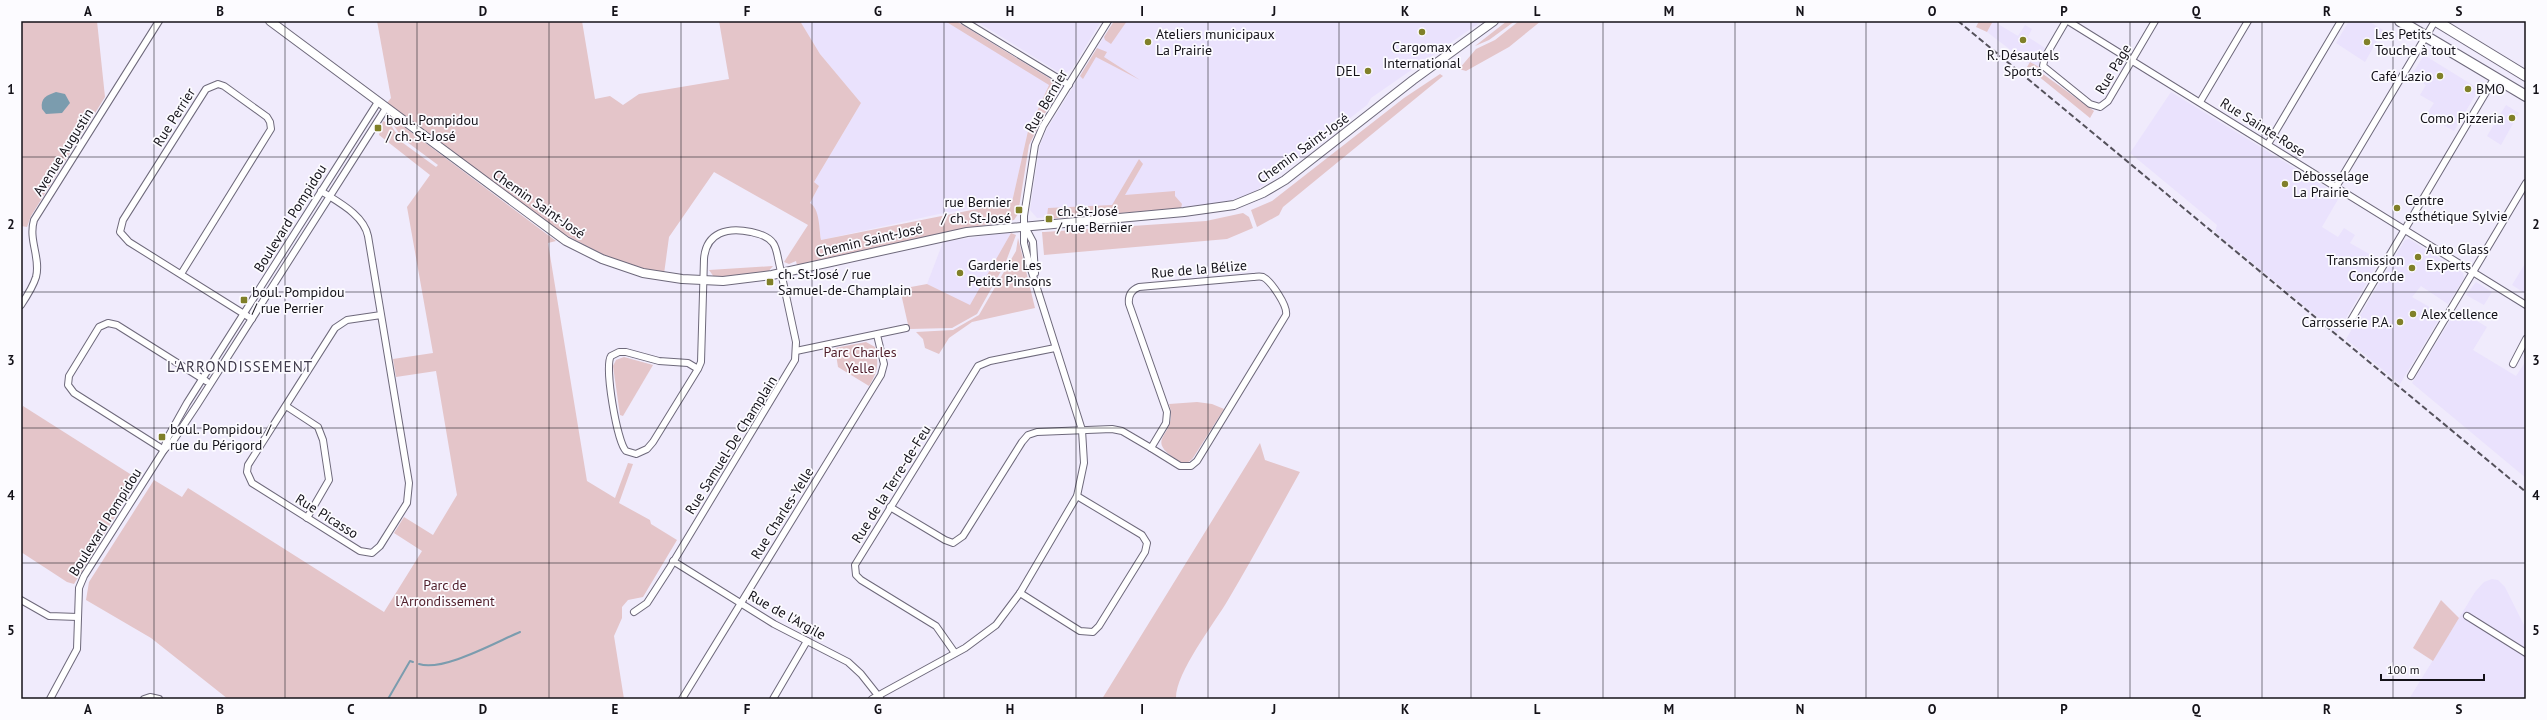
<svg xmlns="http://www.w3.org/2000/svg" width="2547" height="720" font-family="'PT Sans',sans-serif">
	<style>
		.built { fill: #eae2fd }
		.green { fill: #e4c5c9 }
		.water { fill: #7b9cae }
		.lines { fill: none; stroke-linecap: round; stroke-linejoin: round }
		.stream { stroke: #7b9cae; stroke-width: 2 }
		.minor-casing { stroke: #6e697b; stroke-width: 8 }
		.tertiary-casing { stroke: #6e697b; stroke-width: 10 }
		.primary-casing { stroke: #6e697b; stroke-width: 12 }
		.minor { stroke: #fff; stroke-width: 6 }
		.tertiary { stroke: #fff; stroke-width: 8 }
		.primary { stroke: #fff; stroke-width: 10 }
		.rail { stroke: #54515b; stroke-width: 2; stroke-dasharray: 6 3; stroke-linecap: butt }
		.grid { fill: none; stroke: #141219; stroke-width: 1; stroke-opacity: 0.55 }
		.poi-dot { fill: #808029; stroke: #fcfbff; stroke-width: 1.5 }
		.labels { text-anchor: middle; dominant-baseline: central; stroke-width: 3.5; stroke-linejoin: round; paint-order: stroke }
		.poi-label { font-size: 14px; fill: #141219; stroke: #fcfbff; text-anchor: start }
		.street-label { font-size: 14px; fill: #141219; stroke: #fcfbff }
		.park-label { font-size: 14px; fill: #501e2a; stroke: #fcfbff }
		.neighbourhood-label { font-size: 15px; letter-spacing: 1px; fill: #3f3a4b; stroke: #fcfbff }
		.neatline { fill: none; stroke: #141219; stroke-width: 1.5 }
		.grid-label { font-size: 13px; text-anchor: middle; font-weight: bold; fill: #141219 }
	</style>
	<rect width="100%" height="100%" fill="#f0ebfc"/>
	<g class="built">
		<path d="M 800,21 L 956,21 L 1051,80 L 1028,131 L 1012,202 L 939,214 L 821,240 L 819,226 L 810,203 L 819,186 L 814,182 L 861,103 L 820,54 Z"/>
		<path d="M 976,21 L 1101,21 L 1072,69 L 1065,73 L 1060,73 Z"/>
		<path d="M 1114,21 L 1482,21 L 1371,98 L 1367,105 L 1253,193 L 1229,201 L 1195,207 L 1037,218 L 1030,210 L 1040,145 L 1047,129 Z"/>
		<path d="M 1993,21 L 2018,36 L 2025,25 L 2032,29 L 2028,37 L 2045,48 L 2039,59 L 2039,67 L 2030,62 L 2029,64 L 1987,32 Z"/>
		<path d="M 2349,21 L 2368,21 L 2383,30 L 2365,62 L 2336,43 Z"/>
		<path d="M 2424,55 L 2479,89 L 2454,131 L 2426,115 L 2434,103 L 2420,95 L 2426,85 L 2411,76 Z"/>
		<path d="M 2171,92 L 2340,196 L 2322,227 L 2338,237 L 2344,228 L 2355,235 L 2350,243 L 2380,260 L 2337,333 L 2215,232 L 2217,225 L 2130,153 Z"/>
		<path d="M 2506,105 L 2519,113 L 2501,145 L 2487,136 Z"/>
		<path d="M 1011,232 L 1005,247 L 970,306 L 927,284 L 943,242 Z"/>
		<path d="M 2409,239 L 2458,270 L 2463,273 L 2464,278 L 2448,304 L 2421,286 L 2412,297 L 2442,314 L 2400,384 L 2346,339 L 2405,240 Z"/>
		<path d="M 2526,262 L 2526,294 L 2512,285 Z"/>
		<path d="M 2476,282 L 2492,292 L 2484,305 L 2466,295 Z"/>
		<path d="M 2457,309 L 2487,327 L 2473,350 L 2516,376 L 2526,361 L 2526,478 L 2412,383 Z"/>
		<path d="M 2492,579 L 2498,580 L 2505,587 L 2526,629 L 2526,699 L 2409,699 L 2475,592 L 2484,582 Z"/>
	</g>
	<g class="green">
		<path d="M 21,21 L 97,21 L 105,97 L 31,216 L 27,227 L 21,226 Z"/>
		<path d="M 377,21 L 582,21 L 595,99 L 610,96 L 623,105 L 639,94 L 729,79 L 719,21 L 800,21 L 820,54 L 861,103 L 814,182 L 819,186 L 810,203 C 820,209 819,229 821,240 L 1012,202 L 1028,131 L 1049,85 L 945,21 L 956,21 L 1049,78 L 1056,84 L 1057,90 L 1029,145 L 1018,214 L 1014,220 L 942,233 L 803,264 L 797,265 L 796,261 L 789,264 L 784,262 L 808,225 L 714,172 L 669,237 L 664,274 L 614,260 L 560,232 L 386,104 L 391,98 Z"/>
		<path d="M 1114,21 L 1127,21 L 1111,44 L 1105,40 L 1104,37 Z"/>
		<path d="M 1507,21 L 1515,21 L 1489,40 L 1475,46 Z"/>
		<path d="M 1519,21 L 1541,21 L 1509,47 L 1466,71 L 1459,69 L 1476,49 L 1495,40 Z"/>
		<path d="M 1979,21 L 1993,21 L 1987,32 L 1976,27 Z"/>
		<path d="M 1097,48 L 1107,52 L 1104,57 L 1140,80 L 1096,57 L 1083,79 L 1080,76 Z"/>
		<path d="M 2030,62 L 2039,67 L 2043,74 L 2094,111 L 2090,118 L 2027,67 Z"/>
		<path d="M 1440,74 L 1443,76 L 1283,207 L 1279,215 L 1257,227 L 1251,210 L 1272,201 L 1404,98 Z"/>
		<path d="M 391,117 L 556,241 L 548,243 L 587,481 L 615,498 L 628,463 L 633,464 L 619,503 L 650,520 L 651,524 L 677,540 L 643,597 L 628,600 L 622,607 L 622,618 L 614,636 L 624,699 L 228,699 L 151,638 L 86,600 L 89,582 L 154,480 L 182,497 L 188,488 L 384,612 L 422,551 L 394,533 L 404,517 L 433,535 L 457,495 L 436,371 L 396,377 L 393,359 L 433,353 L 407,207 L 430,175 L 379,135 L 383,121 L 390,124 L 403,143 L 436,167 L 438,165 L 403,139 L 390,120 Z"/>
		<path d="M 1139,159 L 1143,164 L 1125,195 L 1175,191 L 1175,196 L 1182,204 L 1181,208 L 1049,219 L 1047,216 L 1048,208 L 1112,205 Z"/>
		<path d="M 1243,213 L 1249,217 L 1253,228 L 1227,239 L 1044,255 L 1042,232 L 1044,232 L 1206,221 Z"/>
		<path d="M 1011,233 L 1016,235 L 1005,264 L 977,314 L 952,328 L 909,329 L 900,289 L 927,284 L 970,305 Z"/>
		<path d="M 1018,238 L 1035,308 L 972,322 L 949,338 L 939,354 L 925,348 L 923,339 L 916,332 L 953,330 L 979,315 L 1016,251 Z"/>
		<path d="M 773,266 L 768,272 L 726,278 L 714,277 L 709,270 Z"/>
		<path d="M 866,342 L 875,347 C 879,364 878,371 869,386 L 838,367 L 835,348 Z"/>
		<path d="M 624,357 L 653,365 L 623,416 L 620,415 L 613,366 L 616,360 Z"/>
		<path d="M 1197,402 L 1212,404 L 1224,409 L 1193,458 C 1189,463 1185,464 1179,461 C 1140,437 1180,437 1169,404 Z"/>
		<path d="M 23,406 L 138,479 L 74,584 L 67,582 L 21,552 L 21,410 Z"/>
		<path d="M 1260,443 L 1265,460 L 1300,472 C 1276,515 1253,558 1228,600 C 1214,624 1175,673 1176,699 L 1102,699 Z"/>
		<path d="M 2441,600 L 2459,618 L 2433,661 L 2413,648 Z"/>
	</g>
	<path class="water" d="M 56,92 L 65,94 L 70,103 L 62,113 L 46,114 L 42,109 C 40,98 47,95 56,92 Z"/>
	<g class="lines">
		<g class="stream">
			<path d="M 419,664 C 443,672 496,642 520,632"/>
			<path d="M 388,699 L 410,661 L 413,662"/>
		</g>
		<defs>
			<g id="minor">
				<path d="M 964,21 L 1069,85"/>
				<path d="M 2066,21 L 2045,57 L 2043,66 L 2090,104 L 2100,107 L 2108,101 L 2155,21"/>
				<path d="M 2068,21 L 2526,305"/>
				<path d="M 2200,102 L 2248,21"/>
				<path d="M 2268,144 L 2341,21"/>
				<path d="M 2336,187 L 2435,21"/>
				<path d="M 321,191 C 338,202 364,215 368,236 L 409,483 L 407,503 L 380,546 L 372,553 L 360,551 L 252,483 L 247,472 L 248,465 L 335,328 L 347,320 L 381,315"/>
				<path d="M 1025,227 L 1033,242 L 1035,273"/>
				<path d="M 181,274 L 271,129 L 270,122 L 267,117 L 224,86 L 218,84 L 206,89 L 123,220 L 120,232 L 129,242 L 252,319"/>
				<path d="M 1253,277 C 1256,277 1259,276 1263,277 C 1271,281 1288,306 1286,315 L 1197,461 L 1191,466 L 1180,466 L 1151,448 L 1166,423 L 1167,412 L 1129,304 C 1128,296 1131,290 1139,287 Z"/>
				<path d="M 21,305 C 27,296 33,287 36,277 C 41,258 28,240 34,220 L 159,21"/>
				<path d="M 2350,322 L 2495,77"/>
				<path d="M 796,351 L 906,328"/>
				<path d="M 2513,364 L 2526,339"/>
				<path d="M 2411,376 L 2526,183"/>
				<path d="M 286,406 L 318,427 L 323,440 L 329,480 L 307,518"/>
				<path d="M 164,448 L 168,437 L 187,403 L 378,102"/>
				<path d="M 164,450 L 74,393 L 68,385 L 69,376 L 99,327 L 108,323 L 117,325 L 206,381"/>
				<path d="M 890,507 L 945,540 L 953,543 L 963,536 L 1022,442 L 1028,435 L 1037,432 L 1112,429 L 1122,431 L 1151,448"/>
				<path d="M 673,561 L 774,624 L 848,662 L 861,674 L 880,698"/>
				<path d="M 1020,593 L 1080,631 L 1093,632 L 1099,626 L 1145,552 L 1147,543 L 1142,535 L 1077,496"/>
				<path d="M 21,600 L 49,616 L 78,617"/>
				<path d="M 634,612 L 647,603 L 669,569 L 795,360 L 796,342 L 778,258 C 777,253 776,247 773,243 C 768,236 759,234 751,232 C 728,227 706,232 704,259 L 701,362 L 698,369 L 653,442 L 647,449 L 636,454 L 626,451 C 617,442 604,366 611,356 L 619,352 L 626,352 L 659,361 L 688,363 L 698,369"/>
				<path d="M 2467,616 L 2526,653"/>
				<path d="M 955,653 L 936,626 L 861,580 L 856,575 L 855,565 L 978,366 L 990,361 L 1055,348"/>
				<path d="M 50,699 L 77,649 L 79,588 L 84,576 L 164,450 L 173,441 L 197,405 L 386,108"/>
				<path d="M 144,699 L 150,697 L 159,699"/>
				<path d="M 682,699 L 881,375 L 884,364 L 877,335"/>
				<path d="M 773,699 L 807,641"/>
				<path d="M 872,699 L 965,648 L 996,625 L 1020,593 L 1077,496 L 1084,463 L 1082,430 L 1029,263 L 1024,243 L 1024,216 L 1035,145 L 1043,126 L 1108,21"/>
			</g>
			<path id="tertiary" d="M 270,21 L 566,241 L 602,259 L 643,273 L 682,279 L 723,281 L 772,275 L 967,232 L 1184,212 L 1234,205 L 1263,193 L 1285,180 L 1413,80 L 1494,21"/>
			<g id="primary">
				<path d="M 2400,21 L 2526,96"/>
				<path d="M 2436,21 L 2526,76"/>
			</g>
		</defs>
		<use href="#minor" class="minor-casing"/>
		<use href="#tertiary" class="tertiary-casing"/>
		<use href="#primary" class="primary-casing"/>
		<use href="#minor" class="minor"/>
		<use href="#tertiary" class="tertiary"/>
		<use href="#primary" class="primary"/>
		<path class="rail" d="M 1958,21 L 2526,492"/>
	</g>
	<path class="grid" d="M 154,21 L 154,699M 285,21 L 285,699M 417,21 L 417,699M 549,21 L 549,699M 681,21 L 681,699M 812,21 L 812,699M 944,21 L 944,699M 1076,21 L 1076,699M 1208,21 L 1208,699M 1339,21 L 1339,699M 1471,21 L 1471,699M 1603,21 L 1603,699M 1735,21 L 1735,699M 1866,21 L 1866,699M 1998,21 L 1998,699M 2130,21 L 2130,699M 2262,21 L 2262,699M 2393,21 L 2393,699M 21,157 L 2526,157M 21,292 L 2526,292M 21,428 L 2526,428M 21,563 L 2526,563"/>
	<g class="poi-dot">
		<circle cx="1422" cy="32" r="4"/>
		<circle cx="2023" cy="40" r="4"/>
		<circle cx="1148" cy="42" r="4"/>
		<circle cx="2367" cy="42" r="4"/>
		<circle cx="1368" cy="71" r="4"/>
		<circle cx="2440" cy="76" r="4"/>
		<circle cx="2468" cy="89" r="4"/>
		<circle cx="2512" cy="118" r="4"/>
		<rect x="374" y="124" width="8" height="8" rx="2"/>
		<circle cx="2285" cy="184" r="4"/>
		<circle cx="2397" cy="208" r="4"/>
		<rect x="1015" y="206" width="8" height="8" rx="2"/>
		<rect x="1045" y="215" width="8" height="8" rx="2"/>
		<circle cx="2418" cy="257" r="4"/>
		<circle cx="2412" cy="268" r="4"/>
		<circle cx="960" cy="273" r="4"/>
		<rect x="766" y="278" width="8" height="8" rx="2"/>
		<rect x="240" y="296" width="8" height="8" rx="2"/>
		<circle cx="2413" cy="314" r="4"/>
		<circle cx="2400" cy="322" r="4"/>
		<rect x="158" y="433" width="8" height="8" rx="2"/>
	</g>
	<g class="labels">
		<g class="poi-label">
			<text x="1156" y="34">Ateliers municipaux<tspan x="1156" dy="16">La Prairie</tspan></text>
			<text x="2375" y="34">Les Petits<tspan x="2375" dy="16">Touche à tout</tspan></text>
			<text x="1422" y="47" text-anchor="middle">Cargomax<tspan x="1422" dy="16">International</tspan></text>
			<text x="2023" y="55" text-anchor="middle">R. Désautels<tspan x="2023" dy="16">Sports</tspan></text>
			<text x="1360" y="71" text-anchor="end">DEL</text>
			<text x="2432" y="76" text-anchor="end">Café Lazio</text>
			<text x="2476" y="89">BMO</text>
			<text x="2504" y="118" text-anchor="end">Como Pizzeria</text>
			<text x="386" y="120">boul. Pompidou<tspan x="386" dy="16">/ ch. St-José</tspan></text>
			<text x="2293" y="176">Débosselage<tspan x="2293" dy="16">La Prairie</tspan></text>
			<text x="2405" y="200">Centre<tspan x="2405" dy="16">esthétique Sylvie</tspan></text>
			<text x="1011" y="202" text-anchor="end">rue Bernier<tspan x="1011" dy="16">/ ch. St-José</tspan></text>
			<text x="1057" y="211">ch. St-José<tspan x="1057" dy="16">/ rue Bernier</tspan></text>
			<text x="2426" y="249">Auto Glass<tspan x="2426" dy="16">Experts</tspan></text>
			<text x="2404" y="260" text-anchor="end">Transmission<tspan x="2404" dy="16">Concorde</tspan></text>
			<text x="968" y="265">Garderie Les<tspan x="968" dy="16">Petits Pinsons</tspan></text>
			<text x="778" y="274">ch. St-José / rue<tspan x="778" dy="16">Samuel-de-Champlain</tspan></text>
			<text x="252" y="292">boul. Pompidou<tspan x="252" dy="16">/ rue Perrier</tspan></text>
			<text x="2421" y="314">Alex'cellence</text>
			<text x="2392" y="322" text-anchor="end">Carrosserie P.A.</text>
			<text x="170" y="429">boul. Pompidou /<tspan x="170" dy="16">rue du Périgord</tspan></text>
		</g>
		<g class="street-label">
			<text transform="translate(2113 69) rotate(-59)">Rue Page</text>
			<text transform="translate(1046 101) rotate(-60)">Rue Bernier</text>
			<text transform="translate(174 117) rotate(-58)">Rue Perrier</text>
			<text transform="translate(2263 127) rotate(32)">Rue Sainte-Rose</text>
			<text transform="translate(1303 148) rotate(-36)">Chemin Saint-José</text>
			<text transform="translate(63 152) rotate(-58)">Avenue Augustin</text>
			<text transform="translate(539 204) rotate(35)">Chemin Saint-José</text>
			<text transform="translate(290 218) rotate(-58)">Boulevard Pompidou</text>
			<text transform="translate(869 240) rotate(-13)">Chemin Saint-José</text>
			<text transform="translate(1199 269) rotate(-5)">Rue de la Bélize</text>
			<text transform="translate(731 445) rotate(-58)">Rue Samuel-De Champlain</text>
			<text transform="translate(891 484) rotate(-58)">Rue de la Terre-de-Feu</text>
			<text transform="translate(782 513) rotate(-58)">Rue Charles-Yelle</text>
			<text transform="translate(327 516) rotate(32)">Rue Picasso</text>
			<text transform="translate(105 522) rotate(-58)">Boulevard Pompidou</text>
			<text transform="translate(787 615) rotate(29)">Rue de l'Argile</text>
		</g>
		<g class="park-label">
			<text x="860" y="352">Parc Charles<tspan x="860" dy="16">Yelle</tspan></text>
			<text x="445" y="585">Parc de<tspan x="445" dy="16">l'Arrondissement</tspan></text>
		</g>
		<g class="neighbourhood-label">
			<text x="240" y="366">L'ARRONDISSEMENT</text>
		</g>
	</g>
	<rect width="2547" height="720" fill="none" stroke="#fcfbff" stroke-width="44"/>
	<path d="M2381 674v6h103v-6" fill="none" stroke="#141219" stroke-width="2"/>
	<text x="2387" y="674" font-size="12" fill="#141219" stroke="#fcfbff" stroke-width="3" paint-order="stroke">100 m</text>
	<rect x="22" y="22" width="2503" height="676" class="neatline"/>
	<g class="grid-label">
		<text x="88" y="16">A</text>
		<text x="220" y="16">B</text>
		<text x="351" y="16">C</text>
		<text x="483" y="16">D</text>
		<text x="615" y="16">E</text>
		<text x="747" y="16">F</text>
		<text x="878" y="16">G</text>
		<text x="1010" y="16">H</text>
		<text x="1142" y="16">I</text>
		<text x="1274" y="16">J</text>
		<text x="1405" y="16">K</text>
		<text x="1537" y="16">L</text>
		<text x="1669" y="16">M</text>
		<text x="1800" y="16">N</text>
		<text x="1932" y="16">O</text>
		<text x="2064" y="16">P</text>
		<text x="2196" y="16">Q</text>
		<text x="2327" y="16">R</text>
		<text x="2459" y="16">S</text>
		<text x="11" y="94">1</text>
		<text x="2536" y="94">1</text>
		<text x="11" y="229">2</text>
		<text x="2536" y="229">2</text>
		<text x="11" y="365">3</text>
		<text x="2536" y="365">3</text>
		<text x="11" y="500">4</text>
		<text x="2536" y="500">4</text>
		<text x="11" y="635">5</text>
		<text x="2536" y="635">5</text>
		<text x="88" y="714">A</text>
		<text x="220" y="714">B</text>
		<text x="351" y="714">C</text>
		<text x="483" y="714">D</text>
		<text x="615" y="714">E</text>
		<text x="747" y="714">F</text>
		<text x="878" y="714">G</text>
		<text x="1010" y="714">H</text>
		<text x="1142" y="714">I</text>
		<text x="1274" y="714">J</text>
		<text x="1405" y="714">K</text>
		<text x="1537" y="714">L</text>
		<text x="1669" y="714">M</text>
		<text x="1800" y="714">N</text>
		<text x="1932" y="714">O</text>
		<text x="2064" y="714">P</text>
		<text x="2196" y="714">Q</text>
		<text x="2327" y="714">R</text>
		<text x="2459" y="714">S</text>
	</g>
</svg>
